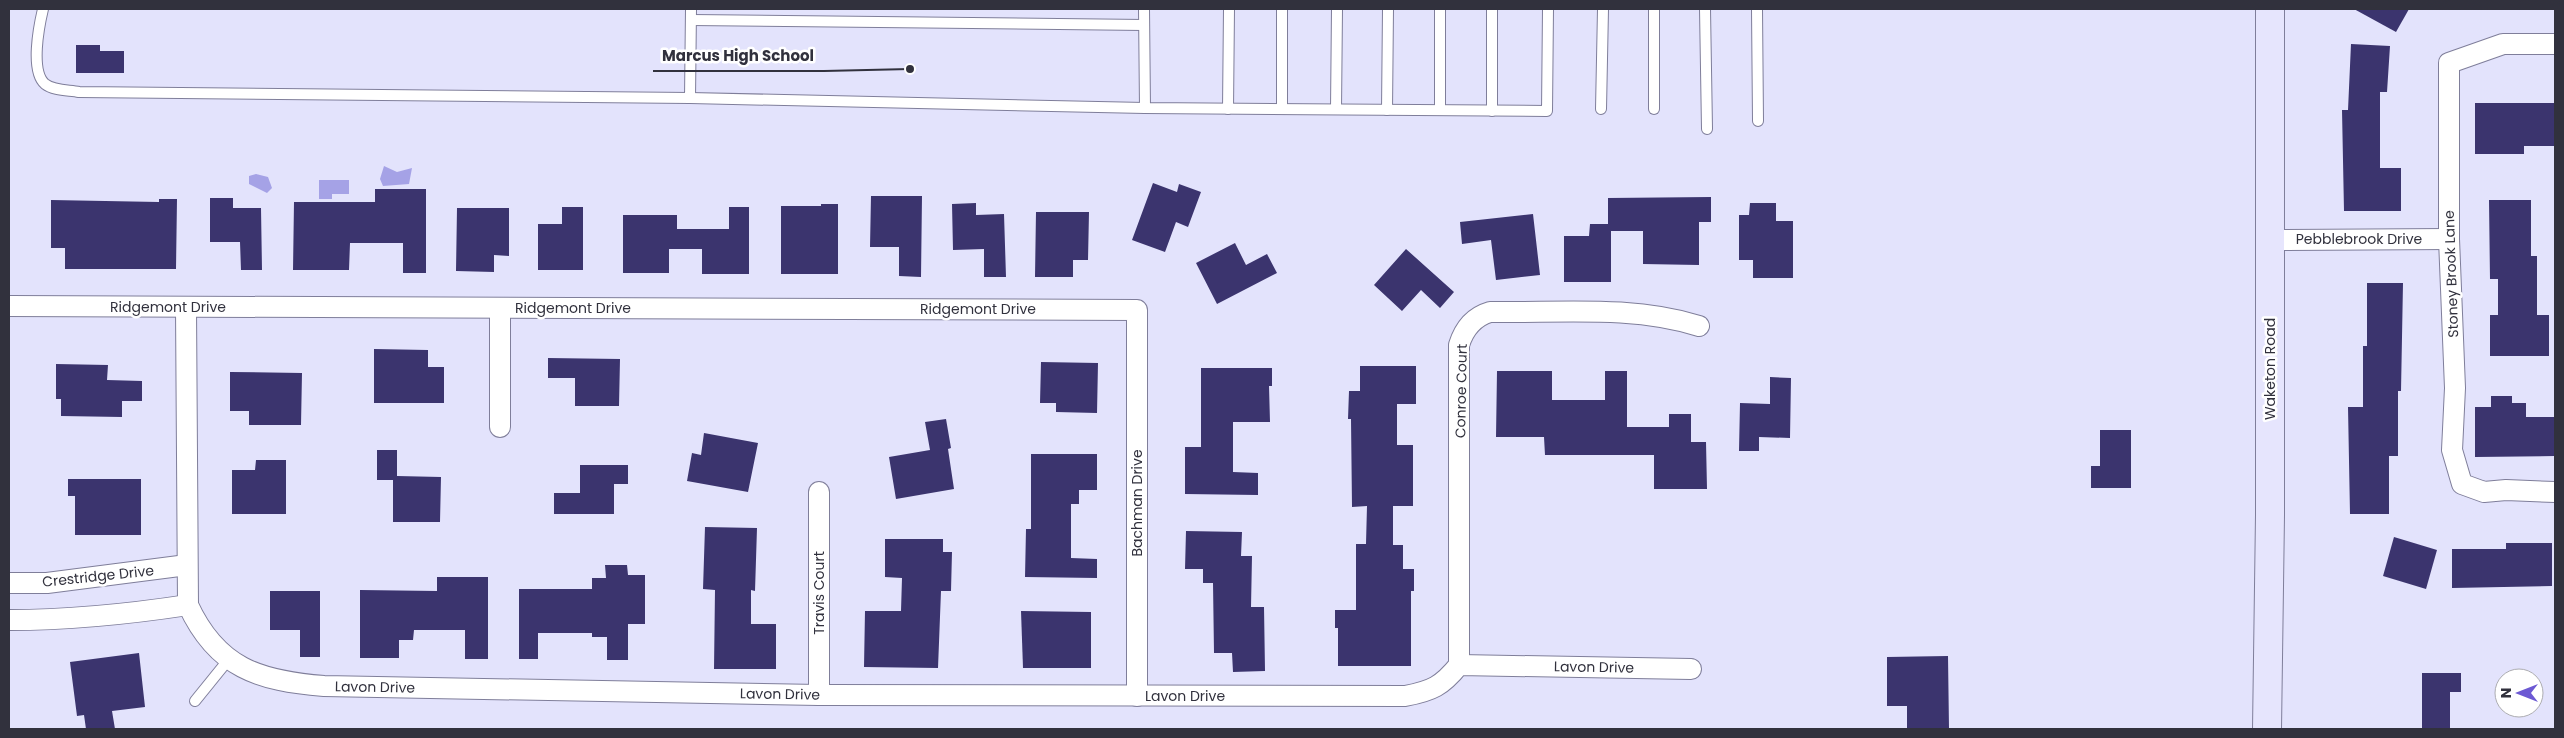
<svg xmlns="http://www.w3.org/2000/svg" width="2564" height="738" font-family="Poppins,sans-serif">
<rect width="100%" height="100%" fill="#e3e3fc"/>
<g fill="#a5a2e6">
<polygon points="384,166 397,172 412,168 409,184 383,186 380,179"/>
<polygon points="256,174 268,177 272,188 267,193 249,184 249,176"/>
<polygon points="319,180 349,180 349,194 332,194 332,199 319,199"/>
</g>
<g fill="#3b346e">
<polygon points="2354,9 2409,9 2396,32"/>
<polygon points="2351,44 2390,46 2387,92 2380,92 2380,168 2401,168 2401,211 2344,211 2342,110 2348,110"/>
<polygon points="76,45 100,45 100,51 124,51 124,73 76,73"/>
<polygon points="2475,103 2555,103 2555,146 2524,146 2524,154 2475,154"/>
<polygon points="1153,183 1177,192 1179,184 1201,192 1188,227 1176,222 1165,252 1132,240"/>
<polygon points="375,189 426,189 426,273 403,273 403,243 350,243 349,270 293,270 294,202 375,202"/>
<polygon points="871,196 922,196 921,277 899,276 899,247 870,247"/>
<polygon points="1711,197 1711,222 1699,222 1699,265 1643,264 1643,231 1611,231 1611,282 1564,282 1564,236 1589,236 1590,224 1608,224 1608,198"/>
<polygon points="210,198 233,198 233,208 261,208 262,270 241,270 240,242 210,242"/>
<polygon points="159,199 177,199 176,269 65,269 65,248 51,248 51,200 159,202"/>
<polygon points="2489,200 2531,200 2531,256 2537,256 2537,315 2549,315 2549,356 2490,356 2490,315 2498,315 2498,279 2490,279"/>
<polygon points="976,203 976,215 1004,214 1006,277 984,277 984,249 953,250 952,204"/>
<polygon points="1750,203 1776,203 1776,221 1793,221 1793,278 1753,278 1753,260 1739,260 1739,215 1749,215"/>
<polygon points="821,204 838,204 838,274 781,274 781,206 821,206"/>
<polygon points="562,207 583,207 583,270 538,270 538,224 562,224"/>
<polygon points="729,207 749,207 749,274 702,274 702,249 669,249 669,273 623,273 623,215 677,215 677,229 729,229"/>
<polygon points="457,208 509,208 509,256 494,255 494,272 456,271"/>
<polygon points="1036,212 1089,212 1088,260 1073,260 1073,277 1035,277"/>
<polygon points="1533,214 1540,275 1496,280 1491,240 1462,244 1460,222"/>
<polygon points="1235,243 1246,265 1267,254 1277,273 1217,304 1196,263"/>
<polygon points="1406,249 1454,292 1440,308 1421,290 1402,311 1374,285"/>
<polygon points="2367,283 2403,283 2401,391 2398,391 2398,456 2389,456 2389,514 2350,514 2348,407 2363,407 2363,346 2367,346"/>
<polygon points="374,349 428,350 428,367 444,367 444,403 374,403"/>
<polygon points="548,358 620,359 619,406 575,406 575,378 548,378"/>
<polygon points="1041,362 1098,363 1097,413 1056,412 1056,403 1040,403"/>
<polygon points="56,364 108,365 107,380 142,381 142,401 122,401 122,417 61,416 61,399 56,399"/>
<polygon points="1360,366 1416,366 1416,404 1397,404 1397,445 1413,445 1413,506 1393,506 1393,545 1403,545 1403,569 1414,569 1414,591 1411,591 1411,666 1338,666 1338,628 1335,628 1335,610 1356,610 1356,544 1366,544 1367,506 1352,507 1351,419 1348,419 1349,391 1360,391"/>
<polygon points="1201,368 1272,368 1272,386 1269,386 1270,422 1233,422 1233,472 1258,473 1258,495 1185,494 1185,447 1201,447"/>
<polygon points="1497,371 1552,371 1552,400 1605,400 1605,371 1627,371 1627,427 1669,427 1669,414 1691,414 1691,442 1706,442 1707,489 1654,489 1654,455 1545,455 1544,437 1496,437"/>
<polygon points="230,372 302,373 301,425 249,425 249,411 230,411"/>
<polygon points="1770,377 1791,378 1790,438 1759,437 1759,451 1739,451 1740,403 1770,404"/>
<polygon points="2491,396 2512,396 2512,403 2526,403 2526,417 2555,417 2555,456 2475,457 2475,407 2491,407"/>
<polygon points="946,419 951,448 948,449 954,489 896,499 889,457 930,450 925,422"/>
<polygon points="2100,430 2131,430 2131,488 2091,488 2091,466 2100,466"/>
<polygon points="704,433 758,443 748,492 687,481 692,453 701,455"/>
<polygon points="377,450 397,450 397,476 441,477 440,522 393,522 393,480 377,480"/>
<polygon points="1031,454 1097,454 1097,490 1079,490 1079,504 1071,504 1071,558 1097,559 1097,578 1025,577 1026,529 1031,529"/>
<polygon points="256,460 286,460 286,514 232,514 232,470 255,470"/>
<polygon points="580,465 628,465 628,484 614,484 614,514 554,514 554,493 580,493"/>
<polygon points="68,479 141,479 141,535 75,535 75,496 68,496"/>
<polygon points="705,527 757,528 755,591 751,590 751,624 776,624 776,669 714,669 715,590 703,589"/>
<polygon points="1186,531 1242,532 1241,556 1252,556 1251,607 1264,607 1265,671 1233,672 1232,653 1214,653 1213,583 1203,583 1203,569 1185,569"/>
<polygon points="2394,537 2437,550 2426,589 2383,576"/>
<polygon points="885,539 943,539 943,552 952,552 951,591 941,591 938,668 864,667 865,611 901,611 902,578 885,577"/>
<polygon points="2506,543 2552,543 2552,586 2452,588 2452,549 2506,549"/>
<polygon points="605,565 627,565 628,575 645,575 645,624 628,624 628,660 607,660 607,637 592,637 592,633 538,633 538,659 519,659 519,589 592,589 592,578 606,578"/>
<polygon points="437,577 488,577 488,659 465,659 465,630 414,630 413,640 399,640 399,658 360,658 360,590 437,591"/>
<polygon points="270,591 320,591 320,657 300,657 300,630 270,630"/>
<polygon points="1021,611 1091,612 1091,668 1023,668"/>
<polygon points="139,653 145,707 112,711 115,729 86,729 84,715 77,716 70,662"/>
<polygon points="1948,656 1949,729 1907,729 1907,706 1887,706 1887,657"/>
<polygon points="2422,673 2461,673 2461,692 2450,692 2450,729 2422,729"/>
</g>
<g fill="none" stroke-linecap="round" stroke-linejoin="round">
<defs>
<g id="lane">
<path d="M 43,9 C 39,26 30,71 45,84 C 54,91 69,90 79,92 L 690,98 L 691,9"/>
<polyline points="1144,9 1145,108 1547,111 1548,9"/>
<polyline points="1440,9 1440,110"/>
<polyline points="1705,9 1707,129"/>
<polyline points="1757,9 1758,121"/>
<polyline points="691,20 1144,25"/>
<polyline points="690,98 1145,108"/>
<polyline points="1228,109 1229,9"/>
<polyline points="1282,109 1282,9"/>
<polyline points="1336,109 1337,9"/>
<polyline points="1601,109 1603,9"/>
<polyline points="1654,109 1654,9"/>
<polyline points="1387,110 1388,9"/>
<polyline points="1492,111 1492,9"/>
<polyline points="195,701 229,659"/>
</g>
<g id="street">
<polyline points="2555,44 2503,44 2449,63 2449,239 2455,388 2452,450 2462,484 2484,492 2506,490 2555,492"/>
<polyline points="2269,240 2449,239"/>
<polyline points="9,306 1137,310 1137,696"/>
<path d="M 186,308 L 188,605 C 217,668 259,681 324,686 L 819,695 L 1405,696 C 1432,691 1442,686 1459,665 L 1691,669"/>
<polyline points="500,308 500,427"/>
<polyline points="819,492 819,695"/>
<polyline points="9,583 47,583 187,565"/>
<path d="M 9,620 C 69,620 129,614 188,605"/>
<path d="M 1459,665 L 1459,345 C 1464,329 1473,317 1490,312 C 1559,313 1633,305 1699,326"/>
</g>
<polyline id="secondary" points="2267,729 2270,515 2270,9"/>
</defs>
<use href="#lane" stroke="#7f7e9a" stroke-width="12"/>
<use href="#street" stroke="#7f7e9a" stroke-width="22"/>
<use href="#secondary" stroke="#7f7e9a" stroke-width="30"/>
<use href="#lane" stroke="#fff" stroke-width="10"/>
<use href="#street" stroke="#fff" stroke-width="20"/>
<use href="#secondary" stroke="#e6e5fd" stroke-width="28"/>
</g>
<g text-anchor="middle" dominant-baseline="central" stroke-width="5" stroke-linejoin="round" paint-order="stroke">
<g font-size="14" fill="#31313d" stroke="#fff">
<text x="2359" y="239">Pebblebrook Drive</text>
<text transform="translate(2451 274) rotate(-92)">Stoney Brook Lane</text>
<text x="168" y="307">Ridgemont Drive</text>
<text x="573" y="308">Ridgemont Drive</text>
<text x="978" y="309">Ridgemont Drive</text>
<text transform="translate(2270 369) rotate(-90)">Waketon Road</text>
<text transform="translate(1461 391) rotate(-89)">Conroe Court</text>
<text transform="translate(1137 503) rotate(-90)">Bachman Drive</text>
<text transform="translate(98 576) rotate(-6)">Crestridge Drive</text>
<text transform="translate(819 593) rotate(-90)">Travis Court</text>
<text transform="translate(1594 667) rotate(1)">Lavon Drive</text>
<text transform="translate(375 687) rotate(1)">Lavon Drive</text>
<text transform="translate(780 694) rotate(1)">Lavon Drive</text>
<text x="1185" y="696">Lavon Drive</text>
</g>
</g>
<path fill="none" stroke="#31313d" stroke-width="2" d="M910 69L824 71H653"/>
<circle fill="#31313d" stroke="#fff" stroke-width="2" cx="910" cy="69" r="5"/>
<g font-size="15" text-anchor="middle" font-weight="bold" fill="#31313d" stroke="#fff" stroke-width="5" stroke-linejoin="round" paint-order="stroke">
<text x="738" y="61">Marcus High School</text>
</g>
<rect width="2564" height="738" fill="none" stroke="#31313d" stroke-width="20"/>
<g transform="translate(2519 693) rotate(270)"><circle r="24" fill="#ffffff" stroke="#adadb1"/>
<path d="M0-4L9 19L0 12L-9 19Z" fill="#6c59d3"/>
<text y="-8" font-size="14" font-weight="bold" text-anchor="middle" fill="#31313d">N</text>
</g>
</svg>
